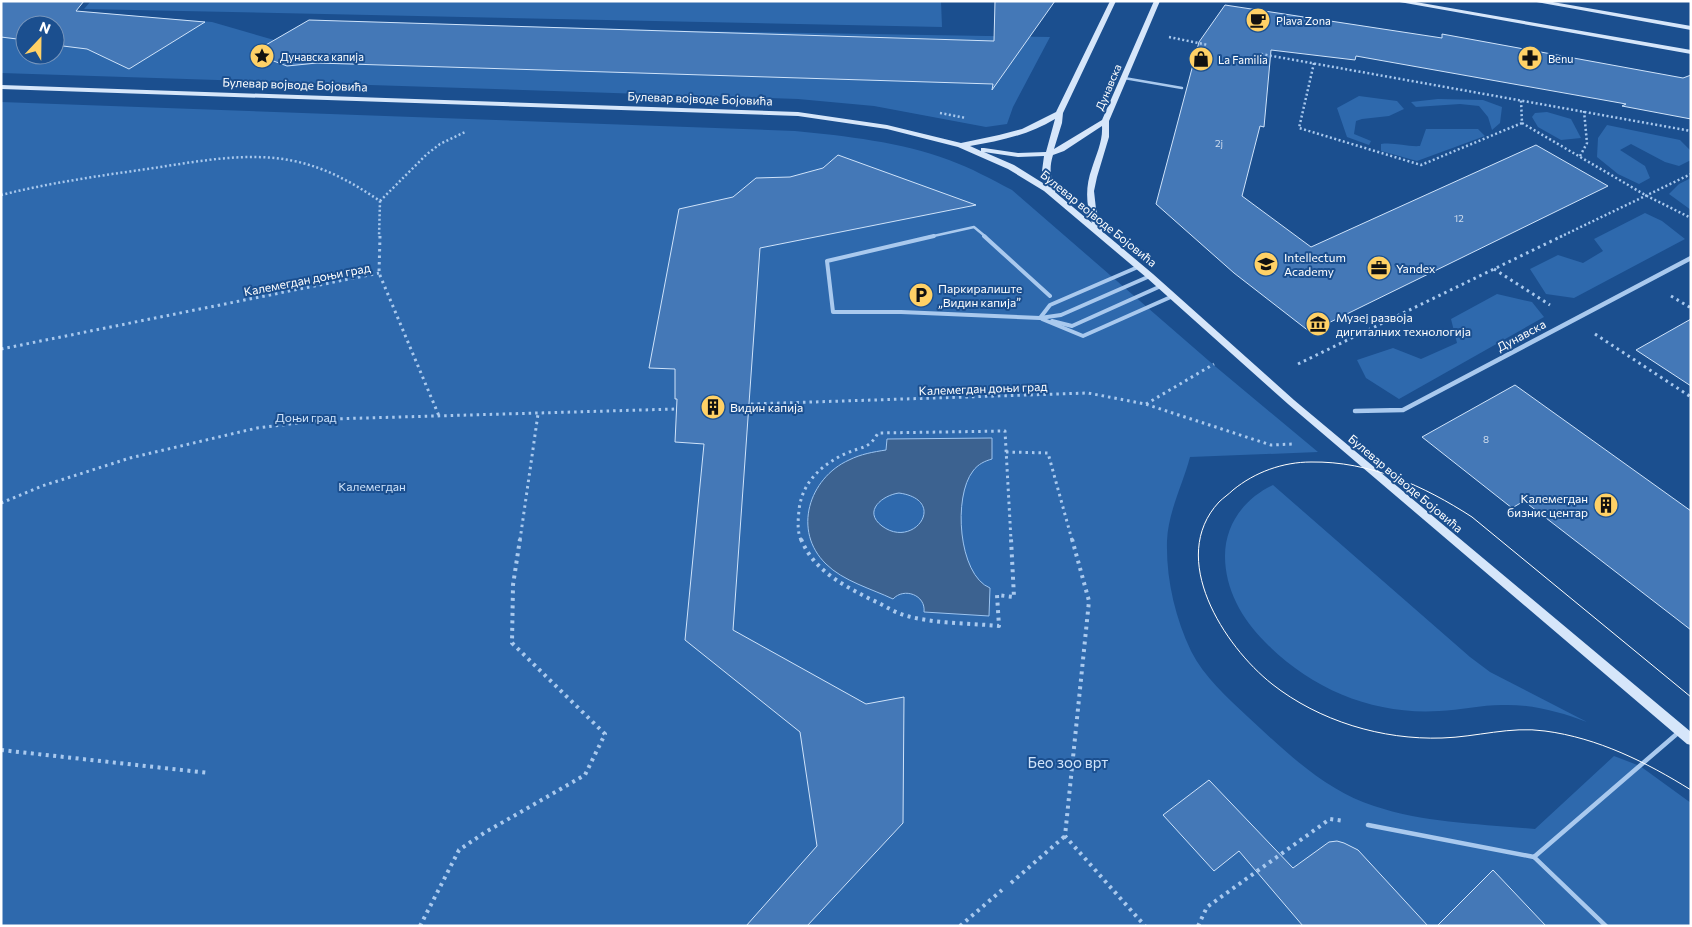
<svg xmlns="http://www.w3.org/2000/svg" width="1692" height="927" font-family="Commissioner,sans-serif">
<rect width="100%" height="100%" fill="#1b4f8f"/>
<g fill="#2e69ad" fill-rule="evenodd">
<path d="M 1,1 L 84,1 L 76,11 L 212,22 L 274,40 L 309,20 L 693,31 L 1050,37 L 1013,107 L 1007,124 L 986,127 L 874,106 L 798,99 L 1,73 ZM 25,25 L 55,25 L 55,55 L 25,55 Z"/>
<polygon points="91,1 941,1 942,27 84,9"/>
<polygon points="1359,96 1397,101 1404,109 1389,116 1362,119 1356,121 1354,134 1371,141 1369,145 1347,137 1337,108"/>
<polygon points="1438,99 1483,100 1502,107 1500,123 1492,130 1488,117 1479,106 1460,104 1416,107 1411,102"/>
<path d="M 1,102 L 795,131 C 846,136 901,142 949,160 C 971,168 991,179 1012,190 L 1216,367 L 1318,452 L 1190,457 C 1183,484 1168,512 1167,541 C 1166,579 1175,617 1191,651 C 1204,677 1227,697 1248,717 C 1285,751 1324,790 1374,806 C 1425,823 1481,824 1535,829 L 1614,756 L 1640,766 L 1691,803 L 1691,926 L 1,926 Z"/>
<polygon points="1547,112 1571,119 1581,138 1561,140 1538,127 1532,117 1535,113"/>
<polygon points="1607,125 1680,140 1691,151 1691,160 1679,166 1665,162 1631,144 1620,150 1645,166 1650,178 1639,184 1618,174 1597,157 1598,138"/>
<path d="M 1426,129 L 1478,129 L 1485,136 L 1417,161 L 1381,151 L 1381,144 C 1394,142 1407,147 1420,146 Z"/>
<polygon points="1691,178 1691,210 1669,194 1679,184"/>
<polygon points="1645,213 1662,221 1685,239 1574,298 1546,294 1530,269 1558,255 1583,263 1603,251 1594,239"/>
<polygon points="1497,294 1532,302 1544,317 1399,399 1366,378 1357,360 1393,348 1421,359 1457,343 1451,319"/>
<path d="M 1273,485 L 1470,657 L 1490,672 L 1587,722 C 1560,712 1532,704 1502,705 C 1481,705 1460,710 1439,711 C 1373,715 1311,689 1265,642 C 1242,619 1225,589 1225,556 C 1225,524 1245,498 1273,485 Z"/>
</g>
<path fill="#3c6290" stroke="#9cc4f0" fill-rule="evenodd" d="M 992,438 L 992,459 C 985,461 978,464 973,471 C 953,496 958,575 990,588 L 989,616 L 924,612 C 926,595 904,587 893,599 C 872,589 843,581 826,564 C 792,531 809,478 849,460 C 861,454 873,452 886,450 L 887,439 ZM 899,493 C 949,500 914,550 882,526 C 862,511 883,495 899,493 Z"/>
<g fill="#4478b7" stroke="#cfe3fa">
<polygon points="1,1 84,1 76,11 205,22 129,69 87,49 55,45 55,25 25,25 25,40 1,37"/>
<polygon points="995,1 1055,1 992,90 993,84 317,63 287,66 252,53 309,20 994,41"/>
<polygon points="1225,5 1442,38 1442,34 1683,78 1691,75 1691,119 1622,106 1626,104 1598,99 1356,56 1355,60 1271,50 1264,127 1260,126 1242,196 1311,247 1536,145 1608,186 1310,332 1234,273 1156,204 1199,42"/>
<polygon points="838,155 976,205 760,248 733,630 866,704 904,697 903,823 807,926 746,926 817,846 800,732 685,640 704,444 675,442 677,399 675,399 675,369 649,368 679,209 733,197 756,178 790,177 823,168"/>
<polygon points="1691,319 1691,386 1636,350"/>
<polygon points="1515,385 1691,511 1691,630 1524,501 1512,508 1422,437"/>
<polygon points="1209,780 1293,868 1329,842 1337,841 1344,843 1358,850 1428,926 1303,926 1239,851 1214,871 1163,815"/>
<polygon points="1493,870 1546,926 1437,926"/>
</g>
<g fill="none" stroke-linecap="round" stroke-linejoin="round">
<g stroke="#a9c9ee" stroke-width="2.5" stroke-dasharray="2 2.5" stroke-linecap="butt">
<polyline points="1169,37 1208,45"/>
<polyline points="1261,54 1691,131"/>
<polyline points="1314,63 1299,128 1421,165 1522,123 1521,100"/>
<polyline points="940,113 966,118"/>
<polyline points="1522,123 1647,196 1691,218"/>
<polyline points="1580,156 1587,143 1584,111"/>
<path d="M 1,195 C 49,183 98,176 147,169 C 195,162 247,151 294,161 C 327,168 353,183 380,201 L 379,237"/>
<polyline points="380,201 427,154 440,144 465,132"/>
<polyline points="1560,237 1691,174"/>
</g>
<g stroke="#a9c9ee" stroke-width="3" stroke-dasharray="2.5 4" stroke-linecap="butt">
<polyline points="380,236 379,273 439,416"/>
<polyline points="1494,269 1550,305"/>
<polyline points="1671,296 1691,308"/>
<polyline points="1595,334 1691,397"/>
<polyline points="1,349 379,273"/>
<polyline points="1298,364 1562,236"/>
<polyline points="751,404 1088,393 1145,404 1271,445 1293,444"/>
<polyline points="1146,404 1214,364"/>
<polyline points="1006,452 1048,453 1072,540"/>
<polyline points="1,503 42,486 130,458 257,428 331,419 676,409"/>
<polyline points="520,540 538,414"/>
<path d="M 801,540 C 797,531 798,520 799,510 C 802,482 822,464 847,453 C 863,446 869,449 878,433 L 1005,431 L 1011,540"/>
</g>
<g stroke="#a9c9ee" stroke-width="4" stroke-dasharray="3 4.5" stroke-linecap="butt">
<path d="M 801,539 C 814,571 843,585 872,600 C 884,605 895,613 907,616 C 937,624 969,623 999,626 L 997,595 L 1014,597 L 1011,539"/>
<polyline points="1072,539 1089,601 1065,836 1145,926"/>
<polyline points="1,750 209,773"/>
<polyline points="1011,883 1065,836"/>
<polyline points="420,926 459,850 484,833 585,775 605,734 512,643 513,585 520,539"/>
<polyline points="960,926 1002,890"/>
<polyline points="1198,926 1207,907 1330,819 1345,821"/>
</g>
<g stroke="#a9c9ee" stroke-width="2.5">
<polyline points="1124,78 1182,88"/>
<polyline points="929,237 974,227 986,237"/>
</g>
<g stroke="#a9c9ee" stroke-width="4">
<polyline points="934,236 827,261 833,312 901,312 1040,318 1061,315 1150,276"/>
<polyline points="984,236 1050,296"/>
<polyline points="1040,318 1050,305 1138,267"/>
<polyline points="1042,319 1083,336 1173,296"/>
<polyline points="1052,321 1072,326 1161,286"/>
</g>
<g stroke="#a9c9ee" stroke-width="4.5">
<polyline points="1368,825 1534,857 1679,732"/>
<polyline points="1534,857 1606,926"/>
</g>
<polyline stroke="#a9c9ee" stroke-width="4.5" points="1355,411 1403,410 1691,258"/>
<g fill="#d6e6fa" fill-rule="evenodd">
<path d="M 1110,1 L 1116,1 L 1063,113 L 1062,123 L 1054,149 L 1102,120 L 1154,1 L 1160,1 L 1109,121 L 1109,137 L 1097,177 L 1094,191 L 1096,209 L 1103,232 L 1153,274 L 1294,400 L 1691,732 L 1691,745 L 1687,744 L 1288,404 L 1147,278 L 1044,191 L 1008,169 L 958,147 L 887,129 L 798,116 L 1,89 L 1,85 L 798,112 L 887,125 L 961,143 L 999,135 L 1022,129 L 1056,112 ZM 1055,119 L 1046,152 L 1018,153 L 984,148 L 981,148 L 981,151 L 970,146 C 999,141 1029,135 1055,119 ZM 1102,126 C 1103,141 1096,155 1092,168 C 1085,187 1086,204 1092,223 L 1055,192 L 1056,190 C 1050,178 1049,168 1053,155 L 1064,151 ZM 984,152 L 1018,157 L 1044,156 L 1042,171 L 1046,185 L 1014,165 Z"/>
<polygon points="1394,1 1410,1 1691,50 1691,54"/>
<polygon points="1531,1 1547,1 1691,26 1691,30"/>
</g>
<path stroke="#fff" stroke-width="1" d="M 1691,697 L 1472,517 C 1424,486 1370,461 1311,462 C 1283,462 1255,472 1233,490 C 1229,494 1223,498 1219,502 C 1167,558 1224,646 1272,684 C 1319,721 1382,740 1442,738 C 1477,737 1510,726 1545,731 C 1598,738 1646,762 1691,790"/>
</g>
<defs>
<symbol id="cafe-disc" viewBox="-11 -11 22 22"><circle r="9.5" fill="#ffd166" stroke="#1b4f8f"/><path d="M-5.5-4.5H6V0H3Q3 3.5 0 3.5H-2.5Q-5.5 3.5-5.5 0ZM3-3.2v2h1.7v-2ZM-6 4.5H4V6H-6Z" fill="#111"/></symbol>
<symbol id="sight-disc" viewBox="-11 -11 22 22"><circle r="9.5" fill="#ffd166" stroke="#1b4f8f"/><path d="M0-6L1.8-2.2L6-1.7L2.9 1.2L3.7 5.4L0 3.3L-3.7 5.4L-2.9 1.2L-6-1.7L-1.8-2.2Z" fill="#111"/></symbol>
<symbol id="pharmacy-disc" viewBox="-11 -11 22 22"><circle r="9.5" fill="#ffd166" stroke="#1b4f8f"/><path d="M-2-6h4v4h4v4h-4v4h-4v-4h-4v-4h4Z" fill="#111"/></symbol>
<symbol id="shop-disc" viewBox="-11 -11 22 22"><circle r="9.5" fill="#ffd166" stroke="#1b4f8f"/><path d="M-5-2.5h2.3a2.7 3.5 0 0 1 5.4 0H5L5.5 6h-11ZM-1.5-2.5h3a1.5 2.3 0 0 0-3 0Z" fill="#111"/></symbol>
<symbol id="school-disc" viewBox="-11 -11 22 22"><circle r="9.5" fill="#ffd166" stroke="#1b4f8f"/><path d="M0-5L7-2L0 1L-7-2ZM-4 1L0 2.5L4 1V4Q0 6-4 4Z" fill="#111"/></symbol>
<symbol id="office-disc" viewBox="-11 -11 22 22"><circle r="9.5" fill="#ffd166" stroke="#1b4f8f"/><path d="M-6-3h4V-5.5h4V-3h4V5H-6ZM-1-4.5V-3h2v-1.5ZM-6 0V1H6V0Z" fill="#111"/></symbol>
<symbol id="parking-disc" viewBox="-11 -11 22 22"><circle r="9.5" fill="#ffd166" stroke="#1b4f8f"/><path d="M-3.5-5.5H1a3.5 3.5 0 0 1 0 7H-1V5.5H-3.5ZM-1-3.4V-.6H.8a1.4 1.4 0 0 0 0-2.8Z" fill="#111"/></symbol>
<symbol id="museum-disc" viewBox="-11 -11 22 22"><circle r="9.5" fill="#ffd166" stroke="#1b4f8f"/><path d="M0-6L6-3V-2H-6V-3ZM-5-1h2V3h-2ZM-1-1h2V3h-2ZM3-1h2V3H3ZM-6 4H6V6H-6Z" fill="#111"/></symbol>
<symbol id="building-disc" viewBox="-11 -11 22 22"><circle r="9.5" fill="#ffd166" stroke="#1b4f8f"/><path d="M-4-6H4V6H1V3H-1V6H-4ZM-2.5-4.3h1.7v1.8h-1.7ZM.8-4.3h1.7v1.8H.8ZM-2.5-1h1.7V.8h-1.7ZM.8-1h1.7V.8H.8Z" fill="#111"/></symbol>
</defs>
<g fill-rule="evenodd">
<use href="#cafe-disc" x="1244" y="6" width="28" height="28"/>
<use href="#sight-disc" x="248" y="42" width="28" height="28"/>
<use href="#pharmacy-disc" x="1516" y="44" width="28" height="28"/>
<use href="#shop-disc" x="1187" y="45" width="28" height="28"/>
<use href="#school-disc" x="1252" y="250" width="28" height="28"/>
<use href="#office-disc" x="1365" y="254" width="28" height="28"/>
<use href="#parking-disc" x="907" y="281" width="28" height="28"/>
<use href="#museum-disc" x="1304" y="310" width="28" height="28"/>
<use href="#building-disc" x="699" y="393" width="28" height="28"/>
<use href="#building-disc" x="1592" y="491" width="28" height="28"/>
</g>
<g text-anchor="middle" dominant-baseline="central" stroke-width="4" stroke-linejoin="round" paint-order="stroke">
<g font-size="10" fill="#d0dded">
<text x="1219" y="143">2j</text>
<text x="1459" y="218">12</text>
<text x="1486" y="439">8</text>
</g>
<g font-size="11" fill="#fff" stroke="#1b4f8f" text-anchor="start">
<text x="1276" y="20">Plava Zona</text>
<text x="280" y="56">Дунавска капија</text>
<text x="1548" y="58">Benu</text>
<text x="1218" y="59">La Familia</text>
</g>
<g font-size="11" fill="#fff" stroke="#1b4f8f">
<text transform="translate(1108 87) rotate(-67)">Дунавска</text>
</g>
<g font-size="12" fill="#fff" stroke="#1b4f8f">
<text transform="translate(295 84) rotate(2)">Булевар војводе Бојовића</text>
<text transform="translate(700 98) rotate(2)">Булевар војводе Бојовића</text>
<text transform="translate(1099 218) rotate(39)">Булевар војводе Бојовића</text>
<text transform="translate(307 279) rotate(-11)">Калемегдан доњи град</text>
<text transform="translate(1521 335) rotate(-28)">Дунавска</text>
<text transform="translate(983 388) rotate(-2)">Калемегдан доњи град</text>
<text transform="translate(1406 483) rotate(40)">Булевар војводе Бојовића</text>
</g>
<g font-size="12" fill="#fff" stroke="#1b4f8f" text-anchor="start">
<text x="1284" y="257">Intellectum<tspan x="1284" dy="14">Academy</tspan></text>
<text x="1396" y="268">Yandex</text>
<text x="938" y="288">Паркиралиште<tspan x="938" dy="14">„Видин капија”</tspan></text>
<text x="1336" y="317">Музеј развоја<tspan x="1336" dy="14">дигиталних технологија</tspan></text>
<text x="730" y="407">Видин капија</text>
<text x="1588" y="498" text-anchor="end">Калемегдан<tspan x="1588" dy="14">бизнис центар</tspan></text>
</g>
<g font-size="12" fill="#cfe3fa" stroke="#1b4f8f">
<text x="306" y="417">Доњи град</text>
<text x="372" y="486">Калемегдан</text>
</g>
<g font-size="15" fill="#cfe3fa" stroke="#1b4f8f">
<text x="1068" y="762">Бео зоо врт</text>
</g>
</g>
<rect width="1692" height="927" fill="none" stroke="#ffffff" stroke-width="5"/>
<g transform="translate(40 40) rotate(22)"><circle r="24" fill="#1b4f8f" stroke="#7695bc"/>
<path d="M0-4L9 19L0 12L-9 19Z" fill="#ffd166"/>
<text y="-8" font-size="14" font-weight="bold" text-anchor="middle" fill="#ffffff">N</text>
</g>
</svg>
